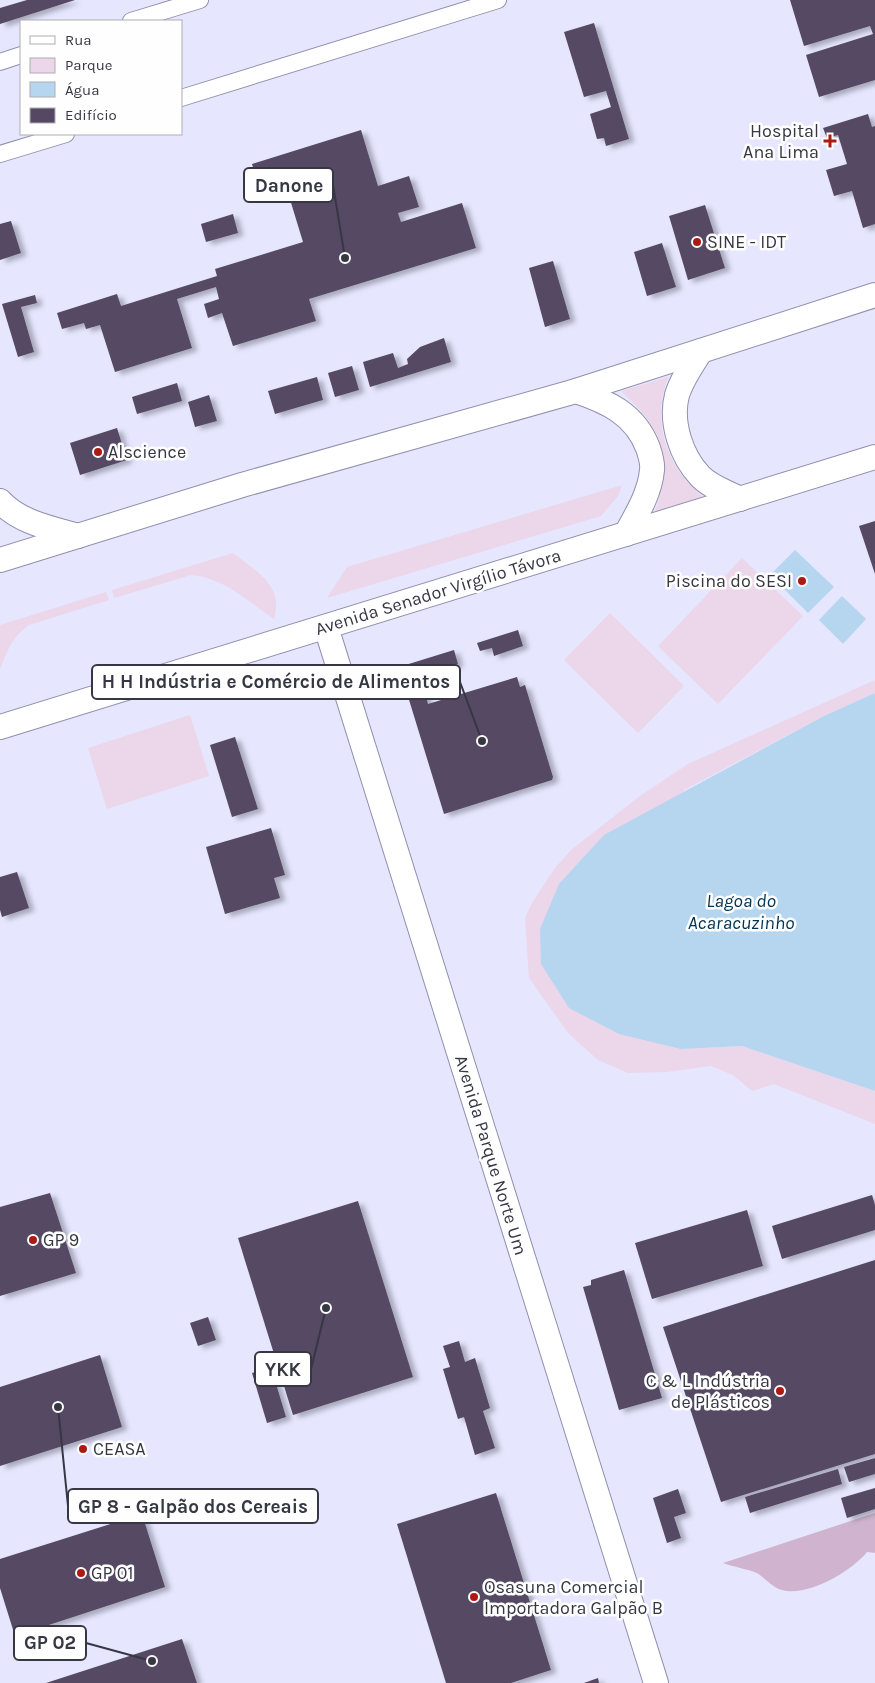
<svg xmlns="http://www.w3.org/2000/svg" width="875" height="1683" font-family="Karla,sans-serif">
<defs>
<filter id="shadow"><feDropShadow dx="5.5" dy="3" stdDeviation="2.5" flood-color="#0004"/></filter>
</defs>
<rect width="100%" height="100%" fill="#efeffd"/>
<path fill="#e6e6ff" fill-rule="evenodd" d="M 0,0 L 875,0 L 875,1683 L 0,1683 ZM 21,21 L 181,21 L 181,134 L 21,134 Z"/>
<g fill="#ebd6ea">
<path d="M 668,377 C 651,422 666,467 703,497 L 655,511 C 675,459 662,427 621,391 Z"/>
<polygon points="622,485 618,496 601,516 327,598 347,567"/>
<path d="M 233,553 C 257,572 284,585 274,619 C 249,602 223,577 191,575 L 114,598 L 112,590 Z"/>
<polygon points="742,558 803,616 718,704 658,646"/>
<path d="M 106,592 L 109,600 L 29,625 C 13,636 7,650 0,669 L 0,625 Z"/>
<polygon points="610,613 684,686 638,733 564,660"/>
<polygon points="875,680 875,693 824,716 684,790 681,1049 742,1046 875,1091 875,1124 774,1084 752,1091 733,1075 711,1066 667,1072 628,1073 598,1060 568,1033 529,978 525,918 532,903 555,868 571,850 640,796 688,764"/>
<polygon points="190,715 209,776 107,809 88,748"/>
</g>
<path fill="#d0b4cf" d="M 875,1513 L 875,1553 L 867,1552 C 852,1571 808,1597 782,1590 C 773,1588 765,1578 757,1573 C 747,1569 734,1567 723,1563 Z"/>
<g fill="#b6d5ef">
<polygon points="795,550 834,587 808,613 770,575"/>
<polygon points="842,596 866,619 843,644 819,620"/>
<polygon points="875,693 875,1091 742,1046 681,1049 619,1034 569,1008 541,964 540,929 559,884 604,835 824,716"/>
</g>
<g fill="#554863" filter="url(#shadow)">
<polygon points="27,0 75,0 0,24 0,8"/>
<polygon points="790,0 875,0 875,80 819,97 806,55 873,34 870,26 804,46"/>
<polygon points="594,23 629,139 606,146 604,138 597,139 590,114 611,107 606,91 584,97 564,32"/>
<polygon points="868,114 872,127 875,126 875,224 863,228 852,191 834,196 826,170 847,164 838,135 827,138 823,128"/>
<polygon points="361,130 378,186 409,176 419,207 398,213 401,222 462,203 476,248 309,299 316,321 233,346 222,313 208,318 204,304 219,299 216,287 177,299 192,348 115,372 100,325 86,329 84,323 62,329 57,313 117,294 121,306 217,276 215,269 303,242 285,183 260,191 252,164"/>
<polygon points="705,205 725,268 688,280 669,216"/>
<polygon points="233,214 238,233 206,242 201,224"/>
<polygon points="11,221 21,253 0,260 0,224"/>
<polygon points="662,243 676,287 647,296 634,252"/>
<polygon points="553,261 570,319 545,327 529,268"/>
<polygon points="35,295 37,303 21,307 34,352 18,357 2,304"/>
<polygon points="444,338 451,362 370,387 363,362 393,353 398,368 408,364 407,359 420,347"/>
<polygon points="352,366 359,390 335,397 328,373"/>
<polygon points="317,377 323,400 275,414 268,391"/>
<polygon points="177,383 182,401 137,414 132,397"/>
<polygon points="209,395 217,421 195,427 188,402"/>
<polygon points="117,428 127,460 80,475 70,443"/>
<polygon points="875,521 875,574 859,526"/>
<polygon points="518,630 523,646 494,656 492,648 480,651 477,643"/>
<polygon points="454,650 458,664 420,675 428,704 517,677 520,687 525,685 553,777 552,780 444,814 399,667"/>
<polygon points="235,737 258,809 232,817 210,745"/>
<polygon points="271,828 285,875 274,878 280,898 225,914 206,847"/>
<polygon points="17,872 29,908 2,917 0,910 0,877"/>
<polygon points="50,1193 76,1273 0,1296 0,1207"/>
<polygon points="872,1195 875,1205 875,1230 782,1259 772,1226"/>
<polygon points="358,1201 413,1377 293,1415 238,1238"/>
<polygon points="747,1210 763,1266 652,1299 635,1243"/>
<polygon points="875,1260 875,1454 721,1502 663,1327"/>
<polygon points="624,1270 662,1398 619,1410 583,1287 591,1285 591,1280"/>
<polygon points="208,1317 216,1340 198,1346 190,1323"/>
<polygon points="459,1341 465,1362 475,1358 490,1408 483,1411 495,1448 475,1455 464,1417 458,1419 443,1369 450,1367 443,1346"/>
<polygon points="100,1355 122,1427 0,1466 0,1387"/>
<polygon points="271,1367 286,1417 267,1423 252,1373"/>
<polygon points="875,1458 875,1474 849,1482 844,1467"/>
<polygon points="838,1469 842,1484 750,1513 745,1497"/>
<polygon points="875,1488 875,1509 847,1518 841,1498"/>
<polygon points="678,1489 686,1513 674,1517 681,1538 667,1543 653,1498"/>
<polygon points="496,1493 551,1670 511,1683 446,1683 397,1524"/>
<polygon points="142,1514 165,1587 15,1636 0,1588 0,1559"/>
<polygon points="182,1639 197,1683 46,1683"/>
<polygon points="598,1678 599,1683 584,1683"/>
</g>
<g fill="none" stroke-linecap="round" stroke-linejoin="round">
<defs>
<g id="street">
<polyline points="131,21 200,0"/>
<polyline points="0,62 21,55"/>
<polyline points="181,98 498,0"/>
<polyline points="0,154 66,134"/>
</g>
<g id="secondary">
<path d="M 701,351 C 692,365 682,379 677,395 C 670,422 681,456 700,476 C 710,487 727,492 740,499"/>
<path d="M 576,391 C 608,402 635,414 648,448 C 650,454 653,463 652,470 C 650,493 637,514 626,534"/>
<path d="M 0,501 C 20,523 51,528 78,536"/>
<polyline points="0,560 242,485 576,391 875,295"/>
<polyline points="326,627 656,1683"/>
<polyline points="0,727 875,457"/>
</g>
</defs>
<use href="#street" stroke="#9090af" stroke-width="18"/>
<use href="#secondary" stroke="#9090af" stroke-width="26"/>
<use href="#street" stroke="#fff" stroke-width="16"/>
<use href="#secondary" stroke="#fff" stroke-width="24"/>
</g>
<g fill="#ac1a14" stroke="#fefefe" stroke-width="2">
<path d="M827.5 133.5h5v5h5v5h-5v5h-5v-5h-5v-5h5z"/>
<circle cx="697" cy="242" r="5"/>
<circle cx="98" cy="452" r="5"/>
<circle cx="802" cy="581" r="5"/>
<circle cx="33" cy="1240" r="5"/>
<circle cx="780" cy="1391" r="5"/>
<circle cx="83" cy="1449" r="5"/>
<circle cx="81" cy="1573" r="5"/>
<circle cx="474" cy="1597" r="5"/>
</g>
<g text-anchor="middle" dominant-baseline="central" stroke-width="5" stroke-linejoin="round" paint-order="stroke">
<g font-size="18" fill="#373744" stroke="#fefefe" text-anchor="start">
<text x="819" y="131" text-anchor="end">Hospital<tspan x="819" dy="21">Ana Lima</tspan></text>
<text x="707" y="242">SINE - IDT</text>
<text x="108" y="452">Alscience</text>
<text x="792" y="581" text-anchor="end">Piscina do SESI</text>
<text x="43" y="1240">GP 9</text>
<text x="770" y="1381" text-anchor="end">C &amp; L Indústria<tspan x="770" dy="21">de Plásticos</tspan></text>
<text x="93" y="1449">CEASA</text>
<text x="91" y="1573">GP 01</text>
<text x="484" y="1587">Osasuna Comercial<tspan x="484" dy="21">Importadora Galpão B</tspan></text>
</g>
<g font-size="18" fill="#373744" stroke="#fefefe">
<text transform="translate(438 592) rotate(-17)">Avenida Senador Virgílio Távora</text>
<text transform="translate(491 1155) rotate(73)">Avenida Parque Norte Um</text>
</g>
<g font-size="19" font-style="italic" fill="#003254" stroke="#fefefe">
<text x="741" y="901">Lagoa do<tspan x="741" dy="22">Acaracuzinho</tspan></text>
</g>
</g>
<path fill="none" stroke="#373744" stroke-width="2" d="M345 258L333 185M482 741L460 682M326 1308L311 1369M58 1407L68 1506M152 1661L86 1643"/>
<g fill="#373744" stroke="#fefefe" stroke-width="2">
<circle cx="345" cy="258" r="5"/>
<circle cx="482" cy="741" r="5"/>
<circle cx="326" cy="1308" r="5"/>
<circle cx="58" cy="1407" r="5"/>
<circle cx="152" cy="1661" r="5"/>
</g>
<g fill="#fefefe" stroke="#373744" stroke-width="2">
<rect x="244" y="168" width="89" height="34" rx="5"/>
<rect x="92" y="665" width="368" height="34" rx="5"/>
<rect x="255" y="1352" width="56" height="34" rx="5"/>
<rect x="68" y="1489" width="250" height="34" rx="5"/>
<rect x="14" y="1626" width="72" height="34" rx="5"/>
</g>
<g font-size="19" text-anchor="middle" font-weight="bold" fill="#373744">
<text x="289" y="192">Danone</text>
<text x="276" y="688">H H Indústria e Comércio de Alimentos</text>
<text x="283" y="1376">YKK</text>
<text x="193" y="1513">GP 8 - Galpão dos Cereais</text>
<text x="50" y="1649">GP 02</text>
</g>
<rect x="20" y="20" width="162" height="115" fill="#fefefe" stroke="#aeaeb4"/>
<rect x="30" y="36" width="25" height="8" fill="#ffffff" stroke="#aeaeb4"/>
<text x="65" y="45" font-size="15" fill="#373744">Rua</text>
<rect x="30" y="58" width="25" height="15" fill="#ebd6ea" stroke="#aeaeb4"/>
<text x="65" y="70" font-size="15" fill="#373744">Parque</text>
<rect x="30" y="82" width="25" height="15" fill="#b6d5ef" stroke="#aeaeb4"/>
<text x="65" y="95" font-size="15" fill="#373744">Água</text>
<rect x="30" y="108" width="25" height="15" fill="#554863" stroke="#aeaeb4"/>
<text x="65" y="120" font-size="15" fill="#373744">Edifício</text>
</svg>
